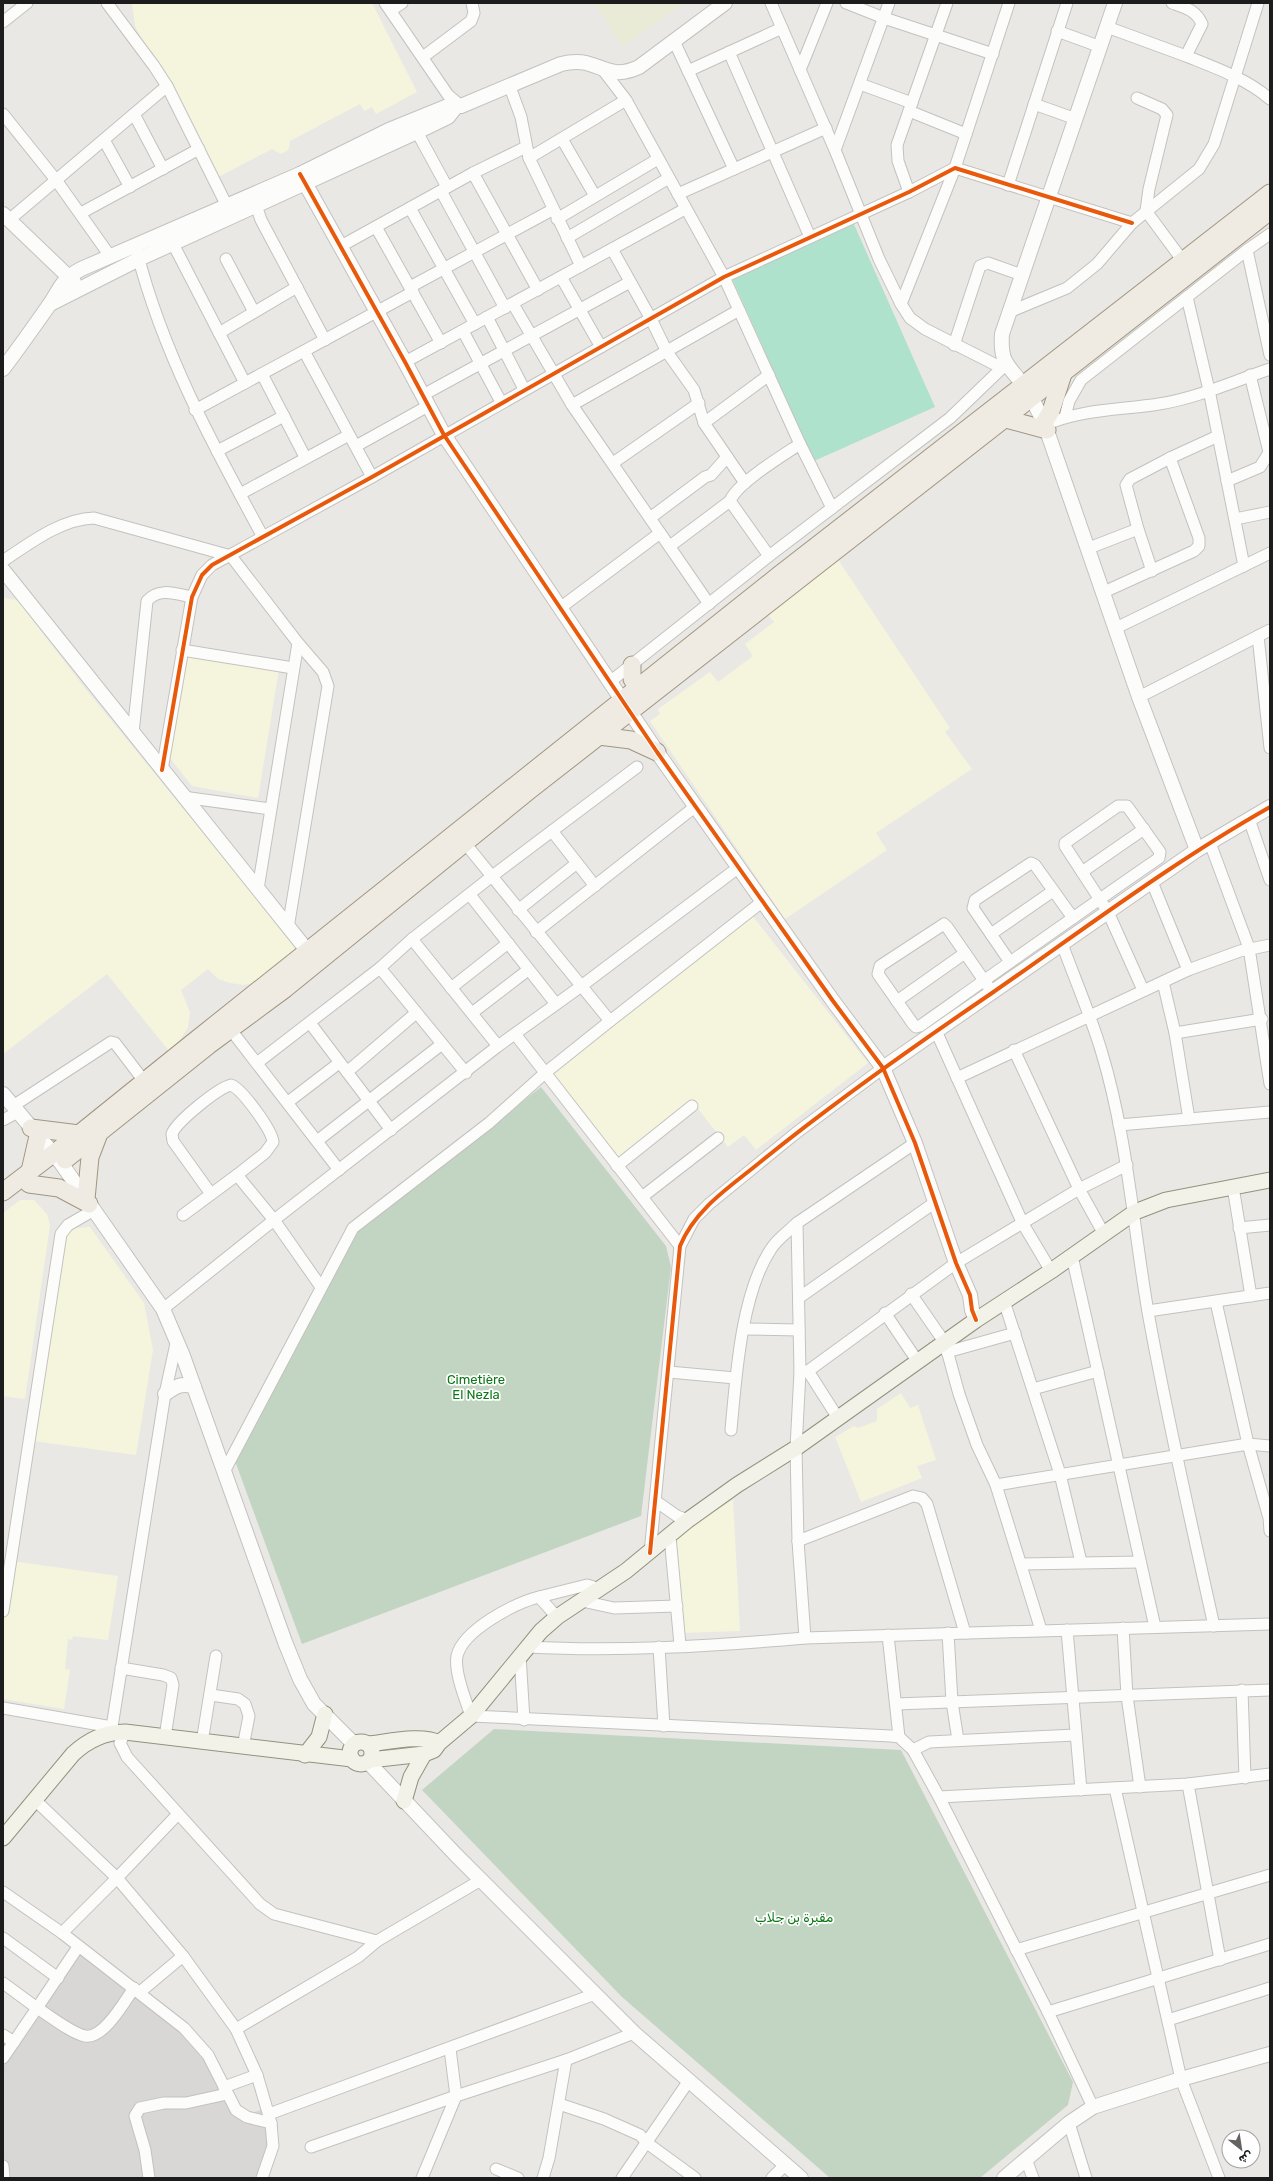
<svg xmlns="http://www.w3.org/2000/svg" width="1273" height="2181" font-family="Rubik,Cairo,sans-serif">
<rect width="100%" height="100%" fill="#eae8e4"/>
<polygon fill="#d9d7d5" points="80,1947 197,2041 240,2117 263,2109 272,2149 259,2178 3,2178 3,2053"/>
<g fill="#f5f5dd">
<polygon points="132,3 372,3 417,92 376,114 372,107 364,111 360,104 290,141 289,149 285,152 281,154 272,149 218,177 135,26"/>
<polygon points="837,558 950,728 945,732 972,769 876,833 887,850 785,919 650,721 660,714 658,709 710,672 718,682 753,656 745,644 774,622 766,612"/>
<polygon points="3,598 17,600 84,687 297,948 254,983 243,985 230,983 218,979 208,969 181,990 190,1012 188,1027 180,1040 169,1051 107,974 3,1054"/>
<polygon points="184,654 279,669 258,798 192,786 167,754"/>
<polygon points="751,914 868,1063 756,1150 744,1135 728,1147 692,1101 617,1159 549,1072"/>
<polygon points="20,1200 34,1200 47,1214 50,1225 25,1399 3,1396 3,1213"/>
<polygon points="90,1227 144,1303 153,1350 136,1455 33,1441 64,1229"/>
<polygon points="901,1393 910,1408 918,1405 936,1460 917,1466 922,1478 861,1502 835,1437 854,1426 858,1428 877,1421 877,1409"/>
<polygon points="733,1500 740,1631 681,1633 674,1541 682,1531"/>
<polygon points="12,1561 118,1576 108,1640 73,1636 72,1640 68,1639 65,1669 70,1670 64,1709 3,1699 3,1629"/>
</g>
<polygon fill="#eaebd6" points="594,3 684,3 623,47"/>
<g fill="#c2d5c3">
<polygon points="541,1087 666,1246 671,1267 641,1516 302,1644 235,1461 354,1232"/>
<polygon points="494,1729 901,1750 1073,2082 1068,2105 980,2178 830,2178 622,1997 422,1790"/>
</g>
<polygon fill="#aee2cd" points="853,222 935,407 814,461 731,276"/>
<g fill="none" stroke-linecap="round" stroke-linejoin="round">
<defs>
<g id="minor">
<polyline points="107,3 154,66 167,86 227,206"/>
<polyline points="385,3 448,95 461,106"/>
<polyline points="771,3 835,150 879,259 901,304 910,318 925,329 1002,368"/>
<polyline points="846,3 884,18 993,54"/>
<polyline points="391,10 402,3"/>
<polyline points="3,22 27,3"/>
<path d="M 1107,27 L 1186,56 L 1202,24 C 1196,10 1186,8 1172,3"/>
<polyline points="1057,31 1101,47"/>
<polyline points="674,41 734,169"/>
<polyline points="729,52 810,237"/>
<path d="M 1186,56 C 1216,68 1245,78 1270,99"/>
<polyline points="423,57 471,21 474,13 472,3"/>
<polyline points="603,70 626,100 724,277 800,444 832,508"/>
<polyline points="800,70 827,3"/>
<polyline points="688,71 782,28"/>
<polyline points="860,84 912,103"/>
<polyline points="510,87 521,117 529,158 581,266"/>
<polyline points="1137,98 1162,109 1167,115 1149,189 1146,211 1183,261"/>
<polyline points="1034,104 1076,119"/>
<polyline points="909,111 966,134"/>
<polyline points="3,114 56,180 110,256"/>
<polyline points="134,114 163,169"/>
<polyline points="417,132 447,187"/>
<polyline points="562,139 595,196"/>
<polyline points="104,140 130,187"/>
<polyline points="835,150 889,3"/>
<polyline points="529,158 626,100"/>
<polyline points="473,173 538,290"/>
<polyline points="1008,185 1067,3"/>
<polyline points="441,191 505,308"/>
<polyline points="909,192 898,161 897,145 947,3"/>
<polyline points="678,194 826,128"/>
<polyline points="254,199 261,220 325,340"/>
<polyline points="410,208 475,324"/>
<polyline points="81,213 199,149"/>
<polyline points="557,219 658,159"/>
<polyline points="9,220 167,86"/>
<polyline points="376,227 441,343"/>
<polyline points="170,238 245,383"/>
<polyline points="567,238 669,178"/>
<polyline points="341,246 473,173 526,147"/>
<polyline points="612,249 651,319 667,352 694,390 704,423 769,375"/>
<polyline points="1247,250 1270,355"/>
<path d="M 137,252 C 163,354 213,445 263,537"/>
<polyline points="226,259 254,312"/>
<polyline points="561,277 601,347"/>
<polyline points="410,287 552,210"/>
<polyline points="1187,297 1209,390 1244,566"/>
<polyline points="513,304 572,405"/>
<polyline points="901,304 955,168 1009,3"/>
<polyline points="1009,312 1067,288 1097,264 1132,223 1199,169 1214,144 1258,3"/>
<polyline points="487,317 524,389"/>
<polyline points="463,331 501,402"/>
<polyline points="219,333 297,287"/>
<polyline points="954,345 980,266 988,263 1022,275"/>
<polyline points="304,351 372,477"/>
<polyline points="405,362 685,209"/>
<polyline points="262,374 305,457"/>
<polyline points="1250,375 1269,452"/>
<polyline points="423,395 630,282"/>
<polyline points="195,410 413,292"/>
<polyline points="1065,417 1069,401 1081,380 1247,250 1270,234"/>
<polyline points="704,423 745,483"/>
<path d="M 1045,425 C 1081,409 1121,410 1159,404 C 1197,398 1234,381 1270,369"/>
<polyline points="356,446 428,406"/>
<polyline points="217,451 284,416"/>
<polyline points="613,463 699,403"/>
<polyline points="1227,481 1260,467 1270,451"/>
<polyline points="240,494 349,435"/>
<polyline points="730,501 769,556"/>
<polyline points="650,518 705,477 711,475 727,457"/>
<polyline points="1235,519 1270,512"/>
<path d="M 670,546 L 730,501 C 737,483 782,456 800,444"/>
<polyline points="1089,548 1138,529"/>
<path d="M 3,561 C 30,543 61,519 94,518 L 231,556 L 298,643 L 258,889"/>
<polyline points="1152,571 1138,529 1126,485 1130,479 1170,458 1218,436"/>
<polyline points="1104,592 1194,551 1199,546 1199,538 1170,458"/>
<polyline points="709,604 572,405 739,310"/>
<polyline points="560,608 660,533"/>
<polyline points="1116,628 1270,553"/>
<polyline points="1258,636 1270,748"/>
<polyline points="182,650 293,668"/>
<polyline points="611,681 769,556 950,418 1002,368 1007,367"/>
<polyline points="1139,697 1270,630"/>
<path d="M 133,733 L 147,601 C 159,587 176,594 192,597"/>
<polyline points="162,770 192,597 202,575 212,565 372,477 724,277 909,192 955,168 1132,223"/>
<polyline points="183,797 270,809"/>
<polyline points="1249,819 1270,880"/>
<polyline points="552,831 595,886"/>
<polyline points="464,842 610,1021 763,901"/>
<polyline points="1210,843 1249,948 1270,1084"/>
<polyline points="1082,872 1144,829"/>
<polyline points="1152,882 1188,970"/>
<polyline points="470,895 556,1004"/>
<polyline points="518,910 577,863"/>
<polyline points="288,928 328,686 323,672 298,643"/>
<polyline points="536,932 696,806"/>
<polyline points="991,934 1053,891"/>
<polyline points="412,939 498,1046"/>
<path d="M 1062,944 C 1075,979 1090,1014 1101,1050 C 1127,1135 1133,1225 1148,1312 C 1167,1418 1191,1522 1214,1626"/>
<polyline points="1010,962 973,908 975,900 1031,863 1035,865 1073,918"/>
<polyline points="380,968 466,1073"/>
<polyline points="1163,982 1175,1033 1189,1119"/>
<polyline points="451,988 508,943"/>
<path d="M 992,992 L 947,927 L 944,924 L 880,966 L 878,974 L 913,1024 L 916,1027 L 920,1026 C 999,970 1079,913 1159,858 L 1160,852 L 1127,806 L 1118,806 L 1065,843 L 1065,846 L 1108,912 L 1143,990"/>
<polyline points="897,1001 965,953"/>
<polyline points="472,1013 528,970"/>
<polyline points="310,1023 391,1130"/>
<polyline points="231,1030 339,1170"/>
<polyline points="936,1031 1023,1224 1051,1271"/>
<polyline points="1175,1033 1262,1019"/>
<polyline points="515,1034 680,1246"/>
<polyline points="1014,1050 1079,1189 1104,1234"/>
<polyline points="257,1063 380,968 412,939 491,877 637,767"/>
<polyline points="347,1072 416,1013"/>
<polyline points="957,1078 1188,970 1240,951 1270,945"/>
<polyline points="288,1102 339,1063"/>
<polyline points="13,1106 111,1042 115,1043 144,1081"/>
<polyline points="3,1120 18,1112"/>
<polyline points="1119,1125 1270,1112"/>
<polyline points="317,1141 442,1044"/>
<polyline points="617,1166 692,1106"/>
<polyline points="1233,1187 1251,1296"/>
<path d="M 211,1194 L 173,1141 L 172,1134 C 176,1122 218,1088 231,1085 C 242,1089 272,1130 273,1142 L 265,1153 L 237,1175"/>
<polyline points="642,1197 718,1138"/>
<polyline points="183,1215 237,1175 274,1220 321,1287"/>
<polyline points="1239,1228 1270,1225"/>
<polyline points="1072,1256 1155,1627"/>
<polyline points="911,1294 945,1343 959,1394 977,1445 996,1485 1248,1444 1270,1446"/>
<polyline points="800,1297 934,1203"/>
<polyline points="1004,1301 1060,1474 1081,1562"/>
<polyline points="1216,1302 1248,1444 1269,1518 1270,1531"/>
<polyline points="163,1309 274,1220 498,1046 580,987 739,867"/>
<polyline points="1148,1311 1270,1293"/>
<polyline points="885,1313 918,1362"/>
<polyline points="744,1329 799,1330"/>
<polyline points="947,1352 1015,1333"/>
<polyline points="808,1371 838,1418"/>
<polyline points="669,1372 735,1378"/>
<polyline points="800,1372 808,1371 956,1263 1079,1189 1127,1165"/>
<polyline points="1033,1389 1098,1371"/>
<path d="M 731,1430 C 736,1376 741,1294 771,1249 C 777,1239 789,1231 797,1223"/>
<polyline points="224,1472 353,1228 489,1123 545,1073 610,1021"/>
<polyline points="996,1485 1041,1630"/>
<polyline points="657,1502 677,1516 688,1520"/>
<polyline points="670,1536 680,1645"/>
<polyline points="798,1541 913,1496 922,1498 927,1504 965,1633"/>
<polyline points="650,1553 680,1246 694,1219 709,1204 796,1133 883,1068"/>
<polyline points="1022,1564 1140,1562"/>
<polyline points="539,1597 587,1585 600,1589"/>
<polyline points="582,1601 614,1608 677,1606"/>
<polyline points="3,1611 61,1234 68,1225 94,1210"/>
<path d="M 557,1617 L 539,1597 C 515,1603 463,1630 457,1656 C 454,1672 466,1701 471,1716 L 891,1736 L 899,1737 L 913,1750 L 939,1797 L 1048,2012 L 1093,2107"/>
<polyline points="1123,1628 1127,1696 1140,1787"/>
<polyline points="1067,1630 1081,1790"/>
<polyline points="948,1633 952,1702 958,1740"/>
<polyline points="888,1635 899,1737"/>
<polyline points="805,1638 798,1541 796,1448 800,1372 797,1223 915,1143"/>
<path d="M 528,1647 C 620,1652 713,1646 805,1638 L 1270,1624"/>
<polyline points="659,1647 664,1726"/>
<polyline points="520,1655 524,1720"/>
<polyline points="121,1668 163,1675 171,1678 173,1685 165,1737"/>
<polyline points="1242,1690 1245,1778"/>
<polyline points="211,1695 238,1699 245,1704 249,1716 243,1747"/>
<polyline points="896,1704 1270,1690"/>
<polyline points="3,1708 112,1727 111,1732"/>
<polyline points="112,1727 165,1394 177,1339"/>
<polyline points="125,1732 120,1743 127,1757 260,1904 274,1914 377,1941 481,1880"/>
<polyline points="202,1742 216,1656"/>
<polyline points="913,1750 929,1742 1076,1735"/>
<polyline points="1188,1784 1220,1960"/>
<polyline points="1115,1788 1181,2079 1219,2178"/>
<polyline points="939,1797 1188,1784 1270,1774"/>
<polyline points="35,1800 117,1878 183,1956 236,2029 257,2075 271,2123 273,2146 262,2178"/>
<polyline points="3,1892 62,1933 184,2028 208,2055 236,2110 247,2117 271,2123"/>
<polyline points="62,1933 117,1878 178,1814"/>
<polyline points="3,1938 58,1978"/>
<path d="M 78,1947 L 37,2008 C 50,2016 71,2033 85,2036 C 103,2040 125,2001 134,1988"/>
<polyline points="1016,1950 1270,1875"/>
<polyline points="3,1983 37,2008 3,2058"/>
<polyline points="140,1992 183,1956"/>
<polyline points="1048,2012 1270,1944"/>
<polyline points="1168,2020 1270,1988"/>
<polyline points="236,2029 358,1957 377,1941"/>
<polyline points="3,2035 14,2042"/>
<polyline points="224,2087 257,2075"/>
<polyline points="559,2104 604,2119 640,2135 647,2143 695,2178"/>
<polyline points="269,2114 595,1994"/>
<polyline points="1069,2123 1086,2178"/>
<polyline points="311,2147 456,2096 450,2049"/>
<polyline points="1026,2159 1033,2178"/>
<polyline points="3,2166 4,2178"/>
<polyline points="496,2169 518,2178"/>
<polyline points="149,2178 145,2150 135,2116 140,2108 164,2103 186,2103 227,2094"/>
<polyline points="422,2178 456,2096 566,2060 634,2033"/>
<polyline points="543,2178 549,2158 566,2060"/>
<polyline points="622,2178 688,2082"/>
<polyline points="772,2178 785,2165"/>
</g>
<g id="tertiary">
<path d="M 1115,3 L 1002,334 C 1000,364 1008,364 1024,386 C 1032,398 1039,412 1045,425 L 1139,697 L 1197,850"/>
<polyline points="300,174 405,362 444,435 657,752 833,1001 883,1068 915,1143 956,1263 970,1295 972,1310 976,1320"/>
<polyline points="3,214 74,282"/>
<polyline points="50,304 139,259 417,132 448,117 456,107"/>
<path d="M 3,369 C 18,349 33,328 47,308 C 61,289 59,281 81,269 L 300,174 L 389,130 L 448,106 L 461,106 L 561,64 C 569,62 577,61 586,63 C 608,69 615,78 639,67 L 725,3"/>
<polyline points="3,570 314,959"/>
<polyline points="883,1068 1197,850 1270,807"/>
<polyline points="3,1094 61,1163 163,1309 183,1356 285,1642 300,1679 314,1704 354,1744"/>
<path d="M 165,1394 C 175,1387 182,1382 194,1387"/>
<polyline points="368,1762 456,1855 634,2033 801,2178"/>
<polyline points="1004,2178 1069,2123 1093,2107 1181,2079 1270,2054"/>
</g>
<g id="secondary">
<circle cx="361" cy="1753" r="11"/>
<path d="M 368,1744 C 388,1742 422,1734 439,1743"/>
<polyline points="305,1755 319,1737 325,1714"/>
<polyline points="370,1760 424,1754 434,1750 439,1743 471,1716 541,1631 557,1617 626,1571 688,1520 737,1485 796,1448 976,1320 1051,1271 1135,1212 1166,1200 1270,1180"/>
<polyline points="404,1801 411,1777 424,1754"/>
<path d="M 3,1838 L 73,1754 C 88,1740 105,1732 125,1732 L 352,1759"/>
</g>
<g id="primary">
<polyline points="1006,419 1047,430"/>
<polyline points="1044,423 1051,411 1063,374"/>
<polyline points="632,665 632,679 638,688"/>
<polyline points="599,736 631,740 657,752"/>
<polyline points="31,1128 79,1134"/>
<polyline points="65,1160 209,1045 285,989 530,790 1270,211"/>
<polyline points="30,1171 38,1136"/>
<polyline points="29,1184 59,1188 89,1204"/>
<polyline points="3,1192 79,1134 192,1043 779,575 1270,193"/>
<polyline points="86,1199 90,1157 98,1136"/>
</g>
</defs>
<use href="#minor" stroke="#c3c2c0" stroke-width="13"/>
<use href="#tertiary" stroke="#c3c2c0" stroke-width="16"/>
<use href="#secondary" stroke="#91937c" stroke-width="17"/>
<use href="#primary" stroke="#a09681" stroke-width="19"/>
<use href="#minor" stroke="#fcfcfb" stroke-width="11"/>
<use href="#tertiary" stroke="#fcfcfb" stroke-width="14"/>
<use href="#secondary" stroke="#f2f2e9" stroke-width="15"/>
<use href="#primary" stroke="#f0ebe2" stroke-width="17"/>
<defs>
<g id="cycleway">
<polyline points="300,174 405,362 444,435 657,752 833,1001 883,1068 915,1143 956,1263 970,1295 972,1310 976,1320"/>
<polyline points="162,770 192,597 202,575 212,565 372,477 724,277 909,192 955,168 1132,223"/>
<path d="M 650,1553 L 680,1246 C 696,1207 733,1185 764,1159 C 837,1100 914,1046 992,993 C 1084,929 1173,862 1270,807"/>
</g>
</defs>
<use href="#cycleway" stroke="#fff" stroke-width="6"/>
<use href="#cycleway" stroke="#e8590c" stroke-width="4"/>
</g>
<g text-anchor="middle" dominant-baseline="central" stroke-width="3.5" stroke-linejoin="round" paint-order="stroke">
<g font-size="13" fill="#0b7816" stroke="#fff">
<text x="476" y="1379">Cimetière<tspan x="476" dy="15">El Nezla</tspan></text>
<text x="794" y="1917">مقبرة بن جلاب</text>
</g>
</g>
<rect width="1273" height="2181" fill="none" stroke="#1c1c1c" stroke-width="8"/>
<g transform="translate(1241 2149) rotate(150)"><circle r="19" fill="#ffffff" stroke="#a4a4a4"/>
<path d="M0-3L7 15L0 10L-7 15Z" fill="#646362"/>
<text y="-6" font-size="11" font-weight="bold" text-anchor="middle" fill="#1c1c1c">ش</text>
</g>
</svg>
